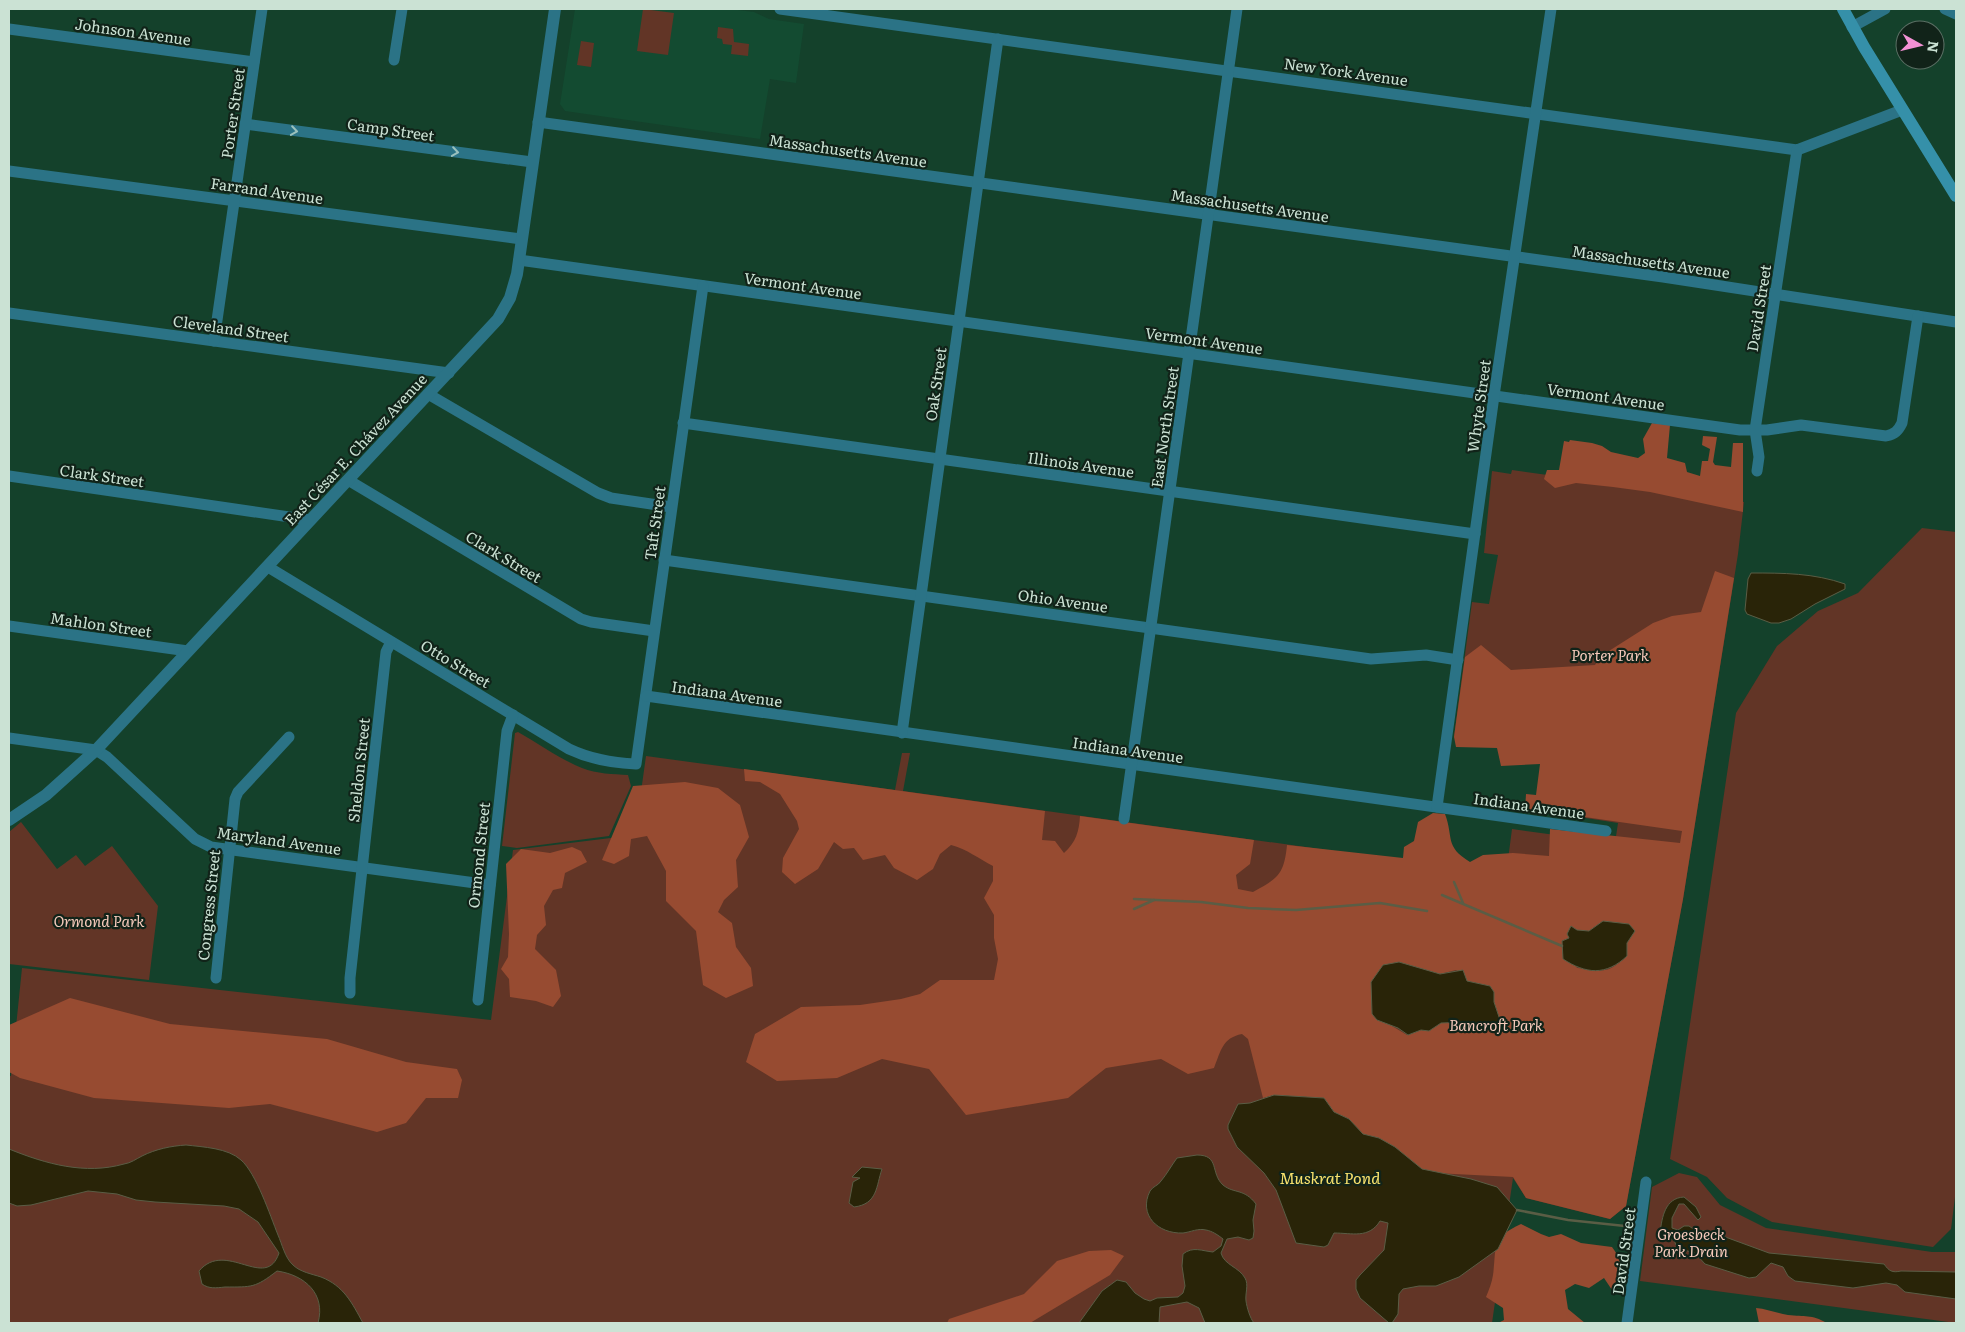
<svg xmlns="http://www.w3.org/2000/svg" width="1965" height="1332" font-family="Literata,serif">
<rect width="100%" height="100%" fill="#14412b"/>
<polygon fill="#134b31" points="575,9 730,9 754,12 769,19 804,24 796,83 770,79 760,139 565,111 560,104"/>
<g fill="#623526">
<polygon points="643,9 674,13 668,55 637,51"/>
<polygon points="718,27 733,29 734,42 749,44 748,56 731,54 732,45 723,44 722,39 717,38"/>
<polygon points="581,41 594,43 591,67 577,65"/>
<polygon points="1512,470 1744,502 1738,554 1683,899 1626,1206 1610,1219 1526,1198 1513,1178 1492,1323 9,1323 9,1076 11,1076 22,968 491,1020 513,850 635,835 646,756 895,790 902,753 910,753 903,791 1506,875 1512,829 1615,843 1618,823 1541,811 1549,752 1454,737 1472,602 1489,604 1498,555 1484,553 1492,471 1511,474"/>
<polygon points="1922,528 1956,532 1956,1189 1951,1229 1933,1247 1772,1222 1727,1198 1707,1177 1670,1159 1736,713 1777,646 1818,611 1858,593"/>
<path d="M 518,732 C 539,744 560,759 582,768 C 597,774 613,774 628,775 L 631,786 L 609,836 L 517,848 L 502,846 L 515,733 Z"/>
<polygon points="21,822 57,869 76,855 85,866 112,846 158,906 149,980 9,964 9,832"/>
<polygon points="1679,1173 1697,1177 1720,1205 1766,1228 1932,1252 1956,1252 1956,1323 1640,1281 1652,1187"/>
</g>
<g fill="#974b31" fill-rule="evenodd">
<polygon points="1652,423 1670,425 1667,458 1685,463 1687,472 1700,476 1702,461 1708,461 1710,449 1702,445 1703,436 1717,437 1713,462 1715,465 1731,467 1733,443 1743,443 1743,512 1650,492 1613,487 1576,483 1555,488 1544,479 1547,470 1559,470 1564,441 1569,442 1570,440 1592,443 1602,446 1611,452 1638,458 1645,453 1643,439"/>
<path d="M 1715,571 L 1734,578 L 1683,899 L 1626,1206 L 1610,1219 L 1526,1198 L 1513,1177 L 1396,1171 L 1379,1138 L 1363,1134 L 1349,1119 L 1334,1112 L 1324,1098 L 1274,1095 L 1263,1098 L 1248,1039 L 1242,1034 C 1222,1038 1221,1051 1214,1068 L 1188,1074 L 1161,1059 L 1106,1068 L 1068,1098 L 966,1115 L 929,1069 L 882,1059 L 837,1078 L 777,1081 L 746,1062 L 755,1034 L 801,1007 L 860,1005 L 901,999 L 920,994 L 940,980 L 994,980 L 998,959 L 994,938 L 994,915 L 984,898 L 993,881 L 993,866 C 979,859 967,849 951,845 L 940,854 L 933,869 L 917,880 L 894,868 L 885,855 L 863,860 L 854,848 L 843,849 L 834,842 L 818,869 L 795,884 L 782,872 L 783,858 L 799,829 L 797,821 L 780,794 L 760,782 L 745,781 L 744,769 L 1045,811 L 1042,840 L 1055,841 L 1064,853 C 1076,842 1079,832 1080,816 L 1254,840 L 1250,864 L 1236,875 L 1238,889 L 1253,892 C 1278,878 1284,875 1287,845 L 1403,858 L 1404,847 L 1414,841 L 1418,822 L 1433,813 L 1445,814 C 1454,838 1444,846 1470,862 L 1483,855 L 1513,853 L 1549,856 L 1550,829 L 1680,843 L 1682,831 L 1536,810 L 1525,810 L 1526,794 L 1536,795 L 1540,764 L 1501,766 L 1497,748 L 1456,747 L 1454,737 L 1465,657 L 1481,645 L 1511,670 L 1595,665 L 1601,656 L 1653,623 L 1672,616 L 1701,612 ZM 1603,921 L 1631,937 L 1627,943 L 1627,956 C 1606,976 1602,970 1577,968 L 1562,941 L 1569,938 L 1577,930 L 1589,931 ZM 1456,970 L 1464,975 L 1467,981 L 1490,986 L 1494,992 L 1494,1002 L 1500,1020 L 1480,1024 L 1468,1022 L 1441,1023 L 1429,1031 L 1421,1030 L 1407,1035 L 1372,1014 L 1371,982 L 1429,971 L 1440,974 Z"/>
<polygon points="685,782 718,788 740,805 749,837 736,860 738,887 724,900 718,912 732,923 736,947 751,968 753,986 726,998 703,985 696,931 666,901 666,871 647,836 631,839 629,856 614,864 602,860 633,786"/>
<polygon points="572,847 581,851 587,862 565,873 562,888 553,890 544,906 546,925 537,935 535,949 556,970 561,996 553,1007 536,1001 510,997 509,979 501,969 508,957 509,934 506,864 521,849 550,853"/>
<polygon points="70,998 170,1024 327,1039 406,1062 457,1069 462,1080 458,1098 426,1098 406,1123 377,1132 270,1104 229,1108 94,1098 20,1078 9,1072 9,1025"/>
<path d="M 1521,1224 L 1541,1234 L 1549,1237 L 1561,1234 L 1581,1243 L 1612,1247 C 1624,1263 1627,1276 1614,1293 L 1604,1278 L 1589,1288 L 1575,1284 L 1565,1290 L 1568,1309 L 1585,1323 L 1498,1323 L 1504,1320 L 1503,1308 L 1486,1297 C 1489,1290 1492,1282 1493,1275 C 1497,1247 1490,1238 1521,1224 Z"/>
<polygon points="1111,1250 1124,1256 1110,1275 1030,1323 947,1323 949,1319 1024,1294 1057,1261 1089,1251"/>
<path d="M 1756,1308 C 1767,1309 1777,1313 1788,1315 C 1805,1317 1811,1314 1827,1323 L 1759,1323 Z"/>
</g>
<g fill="#292408" stroke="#5a5d45">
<path d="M 1751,573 C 1783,573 1814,573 1845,584 L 1845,589 L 1815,604 L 1791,619 L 1779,623 L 1771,623 L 1747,614 L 1745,610 L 1748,579 Z"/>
<path d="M 1603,921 L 1629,924 L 1635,931 L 1627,943 L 1627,956 C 1606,976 1586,974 1563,959 L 1562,941 L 1569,938 L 1567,934 L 1571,926 L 1577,930 L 1589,931 Z"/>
<polygon points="1399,962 1440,974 1463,970 1467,981 1490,986 1494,992 1494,1002 1500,1020 1496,1026 1490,1030 1480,1024 1468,1022 1441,1023 1429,1031 1421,1030 1408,1035 1398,1028 1377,1020 1372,1014 1371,982 1383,965"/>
<path d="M 1274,1095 L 1324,1098 L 1334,1112 L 1349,1119 L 1363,1134 L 1379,1138 L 1395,1147 L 1422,1169 L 1471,1179 L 1497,1187 L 1517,1210 L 1498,1249 L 1459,1277 L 1436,1286 L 1419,1286 L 1403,1289 L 1399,1294 L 1398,1314 L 1392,1323 L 1389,1323 L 1360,1298 L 1356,1289 L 1356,1280 L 1360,1275 L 1384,1250 L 1388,1223 L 1380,1221 C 1369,1239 1352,1233 1334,1233 L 1328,1245 L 1324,1247 L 1296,1243 L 1276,1190 L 1264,1173 L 1237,1147 L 1228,1129 L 1228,1125 L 1238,1104 L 1250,1103 Z"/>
<path d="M 186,1145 C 203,1147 228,1148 241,1160 C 256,1173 270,1215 278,1235 C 282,1244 285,1258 293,1265 C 300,1272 312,1274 321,1277 C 344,1286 352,1303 363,1323 L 318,1323 C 326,1294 305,1275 277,1271 C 255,1288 252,1287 225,1287 C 216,1288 209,1289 202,1284 L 199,1271 C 226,1239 266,1292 279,1253 L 258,1222 L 239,1209 L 224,1206 L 155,1202 L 136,1200 L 117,1194 L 88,1191 L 31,1205 L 17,1206 L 9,1203 L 9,1149 C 46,1164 85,1175 124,1164 C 131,1163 136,1159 142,1156 C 156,1149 171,1146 186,1145 Z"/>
<path d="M 1197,1155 C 1220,1155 1210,1173 1223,1185 C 1234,1194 1244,1188 1256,1204 L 1253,1220 L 1254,1231 L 1253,1238 L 1249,1240 L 1238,1237 L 1227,1239 L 1221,1253 C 1224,1265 1239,1267 1245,1278 C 1249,1285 1245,1293 1246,1301 C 1247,1308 1250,1318 1254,1323 L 1205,1323 L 1199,1308 L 1187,1302 L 1160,1307 L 1159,1323 L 1079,1323 L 1102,1291 L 1117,1280 L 1126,1282 L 1135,1293 L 1144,1299 L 1150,1301 L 1157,1298 L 1178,1297 L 1183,1293 L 1185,1286 L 1182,1266 L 1183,1254 C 1193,1246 1202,1251 1213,1252 L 1221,1246 L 1223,1239 C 1218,1235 1212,1231 1206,1230 C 1198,1228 1191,1232 1183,1233 C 1158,1234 1138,1215 1150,1191 C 1153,1186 1158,1186 1161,1181 C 1167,1174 1171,1166 1177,1158 Z"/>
<path d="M 862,1167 L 882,1169 C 876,1186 878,1204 854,1207 L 849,1203 L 853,1182 L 860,1178 L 852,1177 Z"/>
<path d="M 1684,1197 L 1696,1207 L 1701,1217 L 1698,1220 L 1684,1204 L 1679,1204 L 1672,1218 L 1672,1228 L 1678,1230 L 1684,1226 L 1689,1226 L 1695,1230 L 1709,1231 L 1769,1253 L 1884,1264 C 1889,1271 1892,1273 1901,1271 L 1956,1272 L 1956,1299 L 1905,1292 L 1897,1285 L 1886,1283 L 1853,1288 L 1795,1281 L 1788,1276 L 1783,1267 L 1771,1263 L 1756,1277 L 1749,1278 L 1705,1264 L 1695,1253 L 1684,1250 L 1676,1245 L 1674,1240 L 1664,1237 L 1660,1233 C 1662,1217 1665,1198 1684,1197 Z"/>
</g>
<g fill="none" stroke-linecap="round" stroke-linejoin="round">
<g stroke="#5a5d45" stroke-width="2.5">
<polyline points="1454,882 1463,903"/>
<polyline points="1442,895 1562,946"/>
<polyline points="1134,899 1201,902 1248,908 1296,910 1380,903 1427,911"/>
<polyline points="1134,909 1154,900"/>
<polyline points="1517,1210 1568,1220 1625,1226"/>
</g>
<g stroke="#2b7386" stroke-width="11">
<polyline points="780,9 1797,150 1902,110"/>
<polyline points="1945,9 1956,14"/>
<polyline points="1852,27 1885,9"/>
<polyline points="9,29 254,62"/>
<polyline points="394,60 402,9"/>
<polyline points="538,122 1663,277 1956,322"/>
<polyline points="245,124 532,162"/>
<polyline points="9,171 521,239"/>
<path d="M 519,260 L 1740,430 L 1767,430 L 1801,425 L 1886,436 C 1895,434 1898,431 1902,423 L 1918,316"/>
<polyline points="9,313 449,373"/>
<polyline points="214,341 262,9"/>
<polyline points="428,394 598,493 611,498 671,507"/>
<polyline points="683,423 1475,534"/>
<polyline points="1757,471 1759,457 1755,430 1797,150"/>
<polyline points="9,476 310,520"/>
<polyline points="348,480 581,619 591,622 654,631"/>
<polyline points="664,560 1371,659 1426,655 1458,660"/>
<path d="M 268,567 L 569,749 C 590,759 612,763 636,764 L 703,286"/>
<polyline points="9,626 188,651"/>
<polyline points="646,696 1606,831"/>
<polyline points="902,733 998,39"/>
<polyline points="9,738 96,750 107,757 195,839 211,847 490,885"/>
<polyline points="1437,807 1494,396 1551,9"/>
<polyline points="1124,819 1237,9"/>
<polyline points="216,978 235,799 238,792 289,737"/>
<polyline points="350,993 350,978 386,652 391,642"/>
<polyline points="478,1000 507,731 513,715"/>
<polyline points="1627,1323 1646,1182"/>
</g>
<polyline stroke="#2b7386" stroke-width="12" points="9,820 46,795 96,750 498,319 510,298 517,274 555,9"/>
<polyline stroke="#3590a9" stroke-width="12" points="1843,9 1864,47 1956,196"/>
</g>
<defs><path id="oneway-chevron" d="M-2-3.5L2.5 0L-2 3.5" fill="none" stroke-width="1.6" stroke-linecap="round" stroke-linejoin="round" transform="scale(1.25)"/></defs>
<g stroke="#9bc1bd">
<use href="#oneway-chevron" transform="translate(294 131) rotate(8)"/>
<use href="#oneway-chevron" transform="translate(455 152) rotate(8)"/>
</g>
<g text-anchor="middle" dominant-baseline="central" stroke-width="4.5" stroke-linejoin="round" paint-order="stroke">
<g font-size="15" fill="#cbe2d4" stroke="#112319">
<text transform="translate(133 31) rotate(8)">Johnson Avenue</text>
<text transform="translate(1346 71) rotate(8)">New York Avenue</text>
<text transform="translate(232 113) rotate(-82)">Porter Street</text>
<text transform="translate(391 129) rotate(8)">Camp Street</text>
<text transform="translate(848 150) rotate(8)">Massachusetts Avenue</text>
<text transform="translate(267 190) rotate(8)">Farrand Avenue</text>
<text transform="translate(1250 205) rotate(8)">Massachusetts Avenue</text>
<text transform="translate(1651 261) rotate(8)">Massachusetts Avenue</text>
<text transform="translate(803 285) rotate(8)">Vermont Avenue</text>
<text transform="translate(1758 308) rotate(-81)">David Street</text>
<text transform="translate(231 328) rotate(8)">Cleveland Street</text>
<text transform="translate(1204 340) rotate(8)">Vermont Avenue</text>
<text transform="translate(935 384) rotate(-82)">Oak Street</text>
<text transform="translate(1606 396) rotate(8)">Vermont Avenue</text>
<text transform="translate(1478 406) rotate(-82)">Whyte Street</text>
<text transform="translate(1164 427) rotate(-82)">East North Street</text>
<text transform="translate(355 449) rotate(-47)">East César E. Chávez Avenue</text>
<text transform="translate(1081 464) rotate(8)">Illinois Avenue</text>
<text transform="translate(102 475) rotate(8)">Clark Street</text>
<text transform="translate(654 523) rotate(-82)">Taft Street</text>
<text transform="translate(504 556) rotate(31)">Clark Street</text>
<text transform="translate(1063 600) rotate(8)">Ohio Avenue</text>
<text transform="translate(101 624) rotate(8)">Mahlon Street</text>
<text transform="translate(456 663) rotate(31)">Otto Street</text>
<text transform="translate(727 693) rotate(8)">Indiana Avenue</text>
<text transform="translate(1128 749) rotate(8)">Indiana Avenue</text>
<text transform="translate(358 770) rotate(-84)">Sheldon Street</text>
<text transform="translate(1529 805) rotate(8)">Indiana Avenue</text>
<text transform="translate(279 840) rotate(8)">Maryland Avenue</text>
<text transform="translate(478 855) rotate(-84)">Ormond Street</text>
<text transform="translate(208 905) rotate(-84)">Congress Street</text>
<text transform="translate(1623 1251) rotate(-82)">David Street</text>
</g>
<g font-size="15" font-style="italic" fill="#f7cabb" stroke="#112319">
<text x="1610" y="654">Porter Park</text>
<text x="99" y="920">Ormond Park</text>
<text x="1496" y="1024">Bancroft Park</text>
<text x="1691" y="1233">Groesbeck<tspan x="1691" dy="17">Park Drain</tspan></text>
</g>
<g font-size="16" font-style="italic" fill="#f8e26d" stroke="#112319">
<text x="1330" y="1177">Muskrat Pond</text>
</g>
</g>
<rect width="1965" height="1332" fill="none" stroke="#cbe2d4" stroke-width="20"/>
<g transform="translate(1920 45) rotate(98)"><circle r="24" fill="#112319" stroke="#5b6f64"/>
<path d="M0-4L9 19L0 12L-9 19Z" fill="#f391d5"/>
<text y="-8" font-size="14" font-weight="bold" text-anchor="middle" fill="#cbe2d4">N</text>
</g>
</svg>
